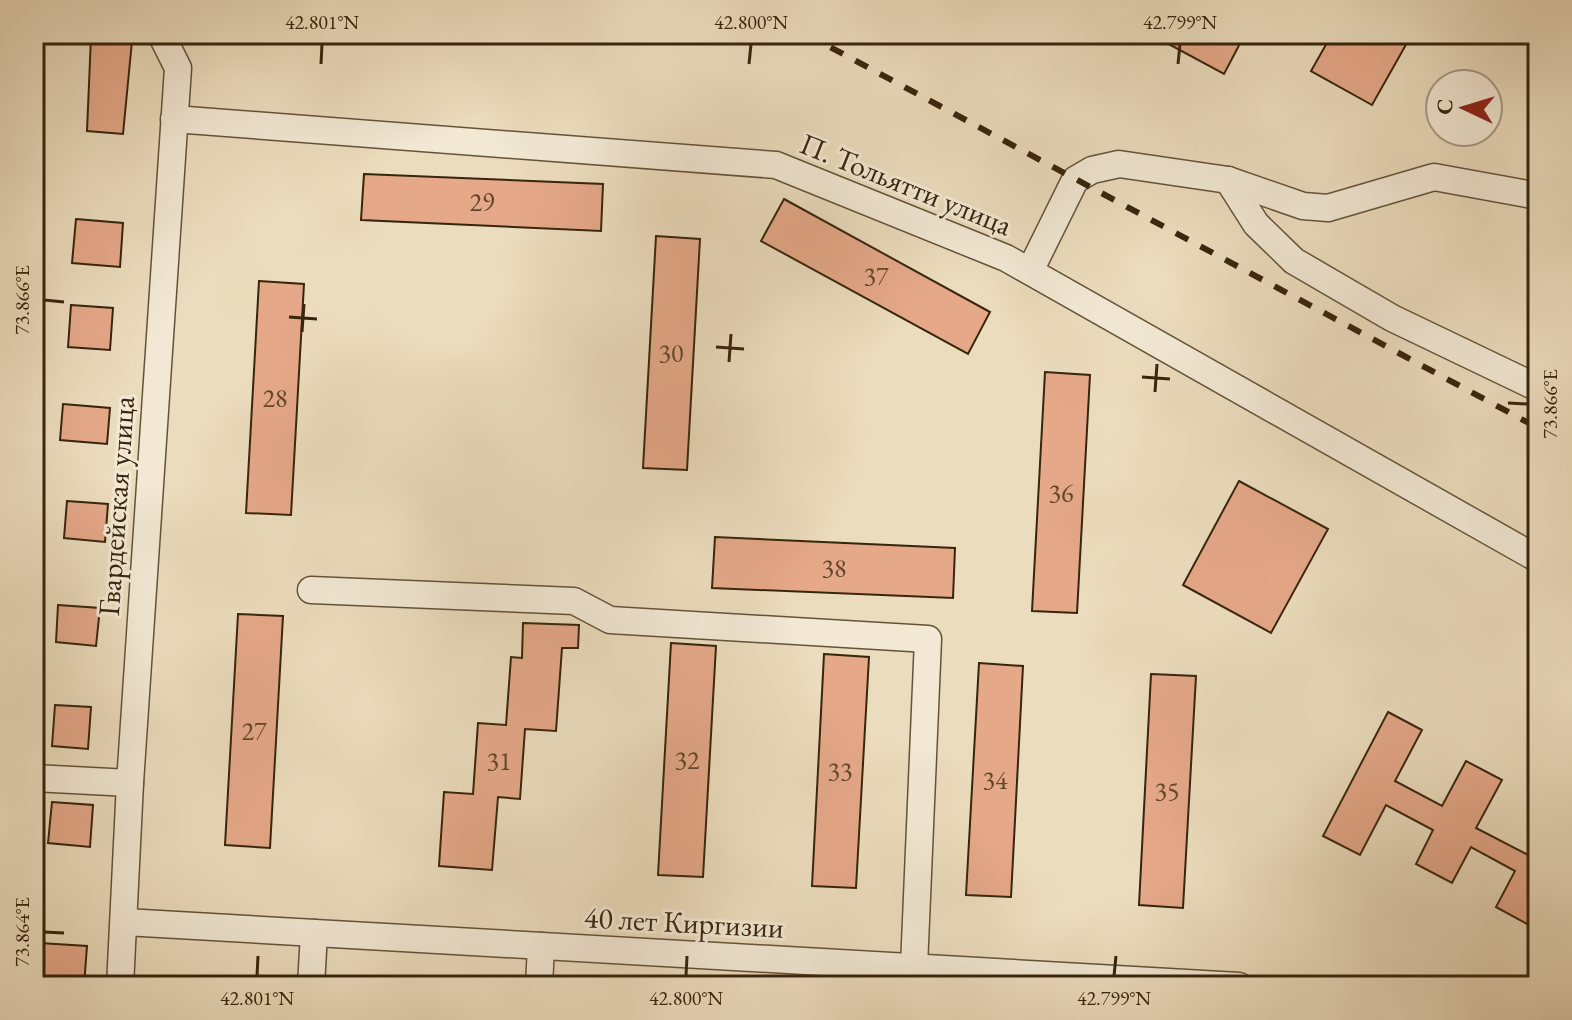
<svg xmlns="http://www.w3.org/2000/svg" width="1572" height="1020" font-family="'EB Garamond',serif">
<rect width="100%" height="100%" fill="#ebdcbd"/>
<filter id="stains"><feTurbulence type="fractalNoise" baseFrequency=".0025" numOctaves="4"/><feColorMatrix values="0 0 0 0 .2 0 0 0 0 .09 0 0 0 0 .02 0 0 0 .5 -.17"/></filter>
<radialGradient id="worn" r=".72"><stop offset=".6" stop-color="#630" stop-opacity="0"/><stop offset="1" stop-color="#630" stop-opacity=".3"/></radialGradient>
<g fill="#e5a889" stroke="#37250c" stroke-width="2">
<polygon points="1150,34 1245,34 1224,74"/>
<polygon points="1332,34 1412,34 1372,105 1311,71"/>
<polygon points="91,37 132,41 123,134 87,131"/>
<polygon points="364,174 603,184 601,231 361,220"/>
<polygon points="784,199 990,312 968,354 761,241"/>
<polygon points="76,219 123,223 120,267 72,263"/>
<polygon points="656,236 700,239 687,470 643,468"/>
<polygon points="259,281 304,284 291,515 246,513"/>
<polygon points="71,305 113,308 110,350 68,347"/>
<polygon points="1045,372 1090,375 1077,613 1032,611"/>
<polygon points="63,404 110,408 107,444 60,440"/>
<polygon points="1239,481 1328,529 1271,633 1183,585"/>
<polygon points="67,501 108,504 105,542 64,538"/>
<polygon points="715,537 955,548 953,598 712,588"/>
<polygon points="58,605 100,608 96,646 56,642"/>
<polygon points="238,614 283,616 270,848 225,845"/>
<polygon points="523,623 579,625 578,648 562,648 556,731 525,729 520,799 498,797 492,870 439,866 444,792 473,794 478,723 506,725 511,657 522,658"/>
<polygon points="671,643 716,646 703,877 658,875"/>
<polygon points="824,654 869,657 856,888 812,886"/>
<polygon points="979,663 1023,666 1011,897 966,895"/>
<polygon points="1151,674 1196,676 1183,908 1139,905"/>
<polygon points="55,705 91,707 88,749 52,746"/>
<polygon points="1388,712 1422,730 1395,781 1442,806 1466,761 1502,780 1476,828 1538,860 1538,930 1496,907 1515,871 1471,847 1452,883 1416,864 1433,830 1386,805 1360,855 1323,836"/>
<polygon points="52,802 93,805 90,847 48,843"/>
<polygon points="40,943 87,946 84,986 37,986"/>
</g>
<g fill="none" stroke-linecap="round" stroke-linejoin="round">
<defs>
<g id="minor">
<polyline points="174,119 776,165 1006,258 1538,559"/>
<polyline points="1228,180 1256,224 1294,261 1392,318 1538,388"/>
<polyline points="1030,271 1075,180 1092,170 1119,164 1228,180 1303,206 1328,208 1434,177 1538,196"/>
<polyline points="311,590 574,601 610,620 928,639 914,967"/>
<polyline points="34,778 130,783"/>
<polyline points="125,922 1239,986"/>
<polyline points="120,986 130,783 178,68 161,34"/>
<polyline points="311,986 314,933"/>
<polyline points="539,986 541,946"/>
</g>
</defs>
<use href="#minor" stroke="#645338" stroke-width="29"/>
<use href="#minor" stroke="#f2e8d4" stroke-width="26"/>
<polyline stroke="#37250c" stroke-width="6" stroke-dasharray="14 14" stroke-linecap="butt" points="806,34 1538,428"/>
</g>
<path fill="none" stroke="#37250c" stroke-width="3" d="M 321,64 L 322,44M 749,64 L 751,44M 1178,64 L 1180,44M 44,300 L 64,302M 289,317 L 317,319M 302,332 L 304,304M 716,347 L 744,349M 729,362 L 731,334M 1142,377 L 1170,379M 1155,392 L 1157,364M 1508,403 L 1528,404M 44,932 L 64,933M 257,976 L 258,956M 686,976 L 687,956M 1114,976 L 1116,956"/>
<g text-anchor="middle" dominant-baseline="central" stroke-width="6" stroke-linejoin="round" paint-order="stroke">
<g font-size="26" fill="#62462b">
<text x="482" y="202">29</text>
<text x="876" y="276">37</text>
<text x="671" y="353">30</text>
<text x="275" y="398">28</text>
<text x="1061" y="493">36</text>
<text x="834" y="568">38</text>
<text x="254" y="731">27</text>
<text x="687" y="760">32</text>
<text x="499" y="761">31</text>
<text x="840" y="771">33</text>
<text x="995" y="780">34</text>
<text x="1167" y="791">35</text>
</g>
<g font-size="30" fill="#37250c" stroke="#f2e8d4">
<text transform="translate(906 184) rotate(22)">П. Тольятти улица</text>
<text transform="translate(116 506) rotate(-86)">Гвардейская улица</text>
<text transform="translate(684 922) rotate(3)">40 лет Киргизии</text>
</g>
</g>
<rect width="1572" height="1020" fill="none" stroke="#ebdcbd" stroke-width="88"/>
<g transform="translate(1464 108) rotate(274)"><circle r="38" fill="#f2e8d4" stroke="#a79a84" stroke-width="2"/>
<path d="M0-6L14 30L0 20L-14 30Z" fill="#8f2418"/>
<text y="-12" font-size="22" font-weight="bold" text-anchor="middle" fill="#37250c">С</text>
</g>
<rect x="44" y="44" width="1484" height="932" fill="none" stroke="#37250c" stroke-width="3"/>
<g font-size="20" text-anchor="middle" fill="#37250c">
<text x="322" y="29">42.801°N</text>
<text x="751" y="29">42.800°N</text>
<text x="1180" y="29">42.799°N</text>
<text transform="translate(22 300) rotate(-90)" y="7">73.866°E</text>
<text transform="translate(1550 404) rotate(-90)" y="7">73.866°E</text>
<text transform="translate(22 932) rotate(-90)" y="7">73.864°E</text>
<text x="257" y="1005">42.801°N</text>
<text x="686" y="1005">42.800°N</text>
<text x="1114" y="1005">42.799°N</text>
</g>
<rect width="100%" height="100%" filter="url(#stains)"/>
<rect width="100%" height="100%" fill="url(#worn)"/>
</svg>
